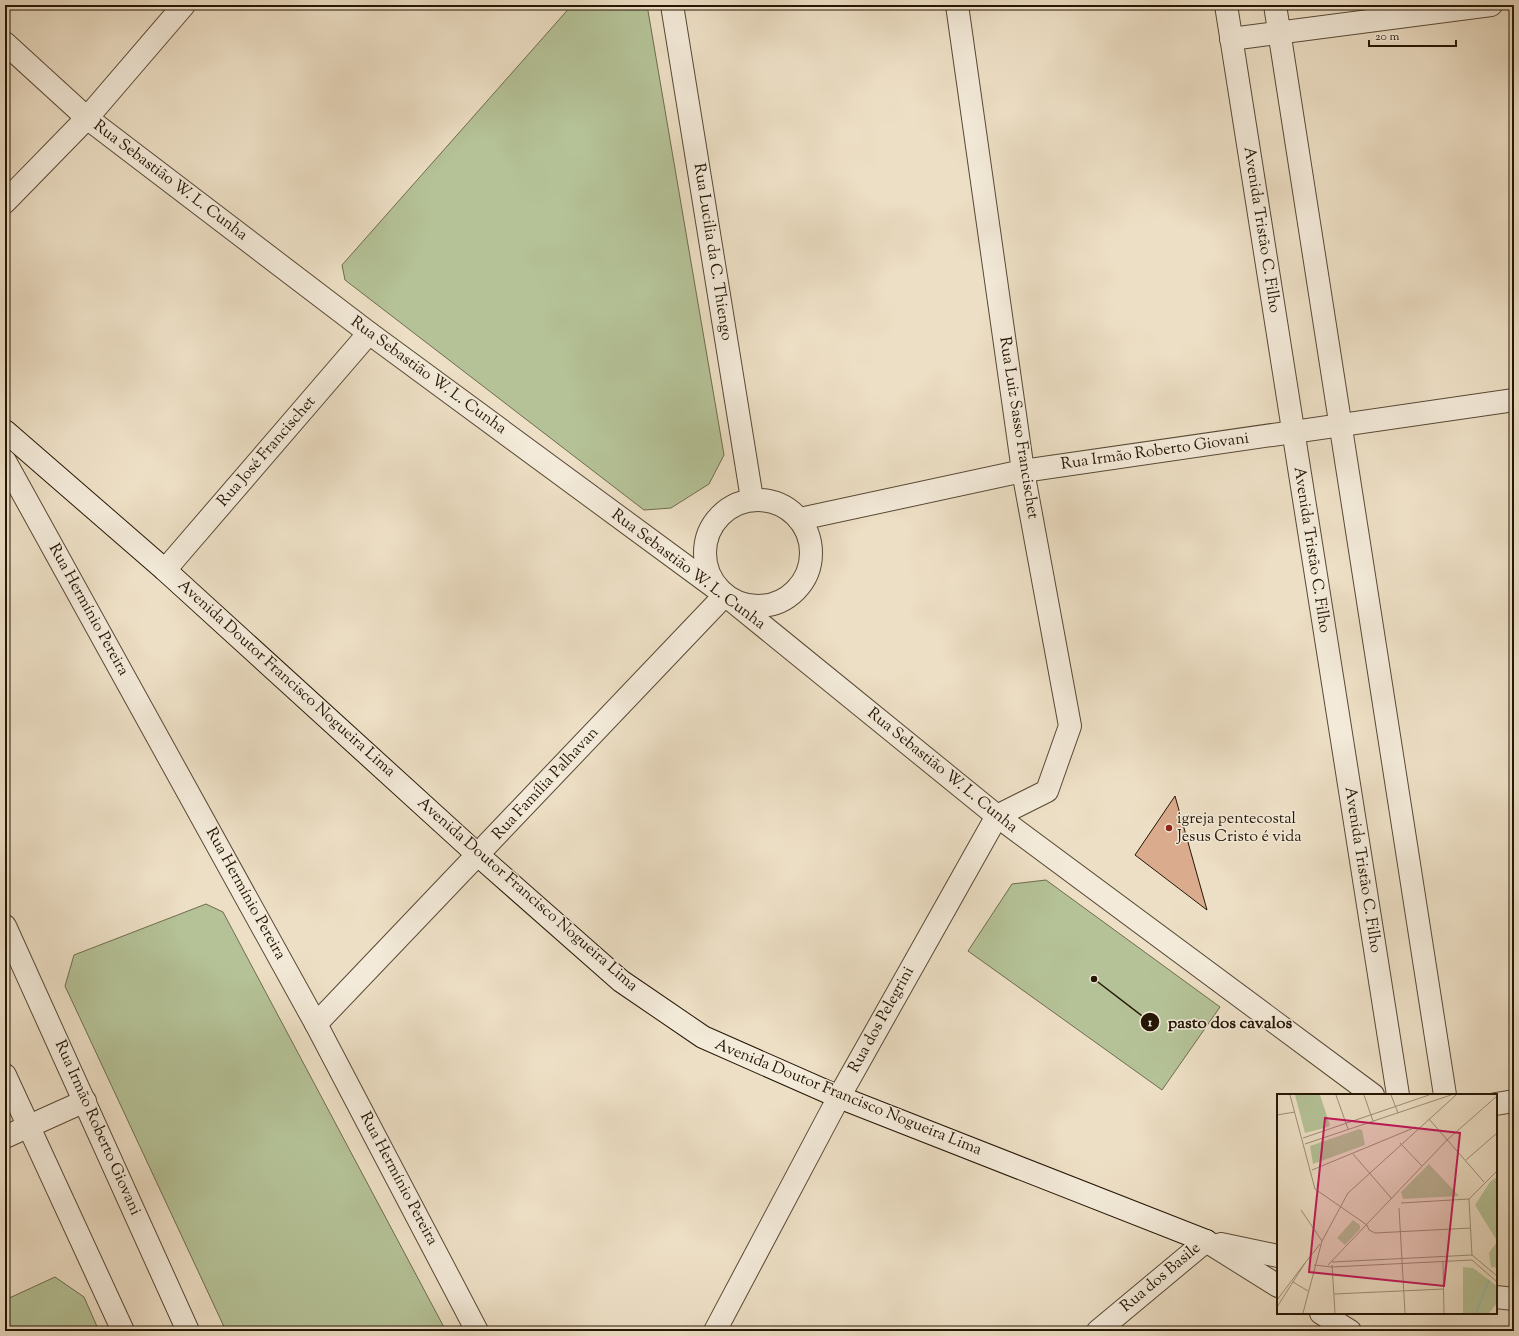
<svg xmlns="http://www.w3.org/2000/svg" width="1519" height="1336" font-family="'Sorts Mill Goudy',serif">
<rect width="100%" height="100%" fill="#eddfc5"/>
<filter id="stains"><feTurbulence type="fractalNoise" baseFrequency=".005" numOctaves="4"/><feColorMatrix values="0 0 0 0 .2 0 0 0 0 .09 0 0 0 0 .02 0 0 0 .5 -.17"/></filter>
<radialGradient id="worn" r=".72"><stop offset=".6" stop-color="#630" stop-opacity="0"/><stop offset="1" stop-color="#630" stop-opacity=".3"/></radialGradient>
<g fill="#b5c297" stroke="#6e6c4e">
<polygon points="572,5 647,5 724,455 709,484 671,508 644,510 345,280 342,265"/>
<polygon points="1046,880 1220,1007 1162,1090 968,951 1012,884"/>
<polygon points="206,904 223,912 446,1331 226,1331 65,986 74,955"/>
<polygon points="55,1277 84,1297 99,1331 5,1331 5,1300"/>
</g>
<polygon fill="#daac8d" stroke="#261705" points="1175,796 1207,910 1135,855"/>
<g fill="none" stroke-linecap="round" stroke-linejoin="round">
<defs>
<g id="street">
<polyline points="672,5 752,499"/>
<polyline points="1226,5 1398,1095"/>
<polyline points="1275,5 1445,1095"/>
<polyline points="1231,39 1491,5"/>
<polyline points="5,43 87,118 369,333 725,595 997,816 1373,1095"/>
<polyline points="5,202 87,118 184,5"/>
<polyline points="5,461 316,1024 477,1331"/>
<circle cx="758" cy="553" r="53"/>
<polyline points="800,519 1023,471 1514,400"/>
<polyline points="165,570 369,333"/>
<polyline points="5,926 188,1331"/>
<polyline points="316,1024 725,595"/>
<polyline points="5,1075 123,1331"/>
<polyline points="1496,1104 1514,1101"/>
<polyline points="5,1137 85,1101"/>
<polyline points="1206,1241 1278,1286"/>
<polyline points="1221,1244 1278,1256"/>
<polyline points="1496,1297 1514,1299"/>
<polyline points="1321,1313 1350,1331"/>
<polyline points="715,1331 839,1097 997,816 1047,791 1070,726 1023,471 957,5"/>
<polyline points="1098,1331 1206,1241"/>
</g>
<polyline id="secondary" points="5,431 165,570 478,855 621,981 703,1037 839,1097 1206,1241"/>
</defs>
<use href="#street" stroke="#584935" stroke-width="24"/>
<use href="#secondary" stroke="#261705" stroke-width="24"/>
<use href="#street" stroke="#f3ead9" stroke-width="22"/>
<use href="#secondary" stroke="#f3ead9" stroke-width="22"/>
</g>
<circle fill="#8f2418" stroke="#f3ead9" stroke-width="1.5" cx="1169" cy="828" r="4"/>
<g text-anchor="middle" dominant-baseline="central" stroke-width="3" stroke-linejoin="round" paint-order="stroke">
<g font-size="16" fill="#261705" stroke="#f3ead9">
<text transform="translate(170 181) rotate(37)">Rua Sebastião W. L. Cunha</text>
<text transform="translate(1261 230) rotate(81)">Avenida Tristão C. Filho</text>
<text transform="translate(712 252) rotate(81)">Rua Lucilia da C. Thiengo</text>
<text transform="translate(428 376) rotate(36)">Rua Sebastião W. L. Cunha</text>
<text transform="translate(1018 428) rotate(81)">Rua Luiz Sasso Francischet</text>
<text transform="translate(267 452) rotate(-49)">Rua José Francischet</text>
<text transform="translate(1155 452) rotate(-8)">Rua Irmão Roberto Giovani</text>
<text transform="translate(1311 550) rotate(81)">Avenida Tristão C. Filho</text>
<text transform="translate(688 570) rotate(37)">Rua Sebastião W. L. Cunha</text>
<text transform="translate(88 610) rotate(61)">Rua Hermínio Pereira</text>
<text transform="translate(286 679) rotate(42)">Avenida Doutor Francisco Nogueira Lima</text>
<text transform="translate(942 771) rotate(39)">Rua Sebastião W. L. Cunha</text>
<text transform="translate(546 784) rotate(-47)">Rua Família Palhavan</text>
<text transform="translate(1362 870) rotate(81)">Avenida Tristão C. Filho</text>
<text transform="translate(245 894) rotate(61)">Rua Hermínio Pereira</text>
<text transform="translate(527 895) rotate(41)">Avenida Doutor Francisco Nogueira Lima</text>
<text transform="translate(882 1020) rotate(-61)">Rua dos Pelegrini</text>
<text transform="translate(848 1098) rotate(22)">Avenida Doutor Francisco Nogueira Lima</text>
<text transform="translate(97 1128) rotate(66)">Rua Irmão Roberto Giovani</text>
<text transform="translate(398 1179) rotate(62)">Rua Hermínio Pereira</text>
<text transform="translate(1161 1278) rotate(-40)">Rua dos Basile</text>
</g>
<g font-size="16" fill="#261705" stroke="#f3ead9" text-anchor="start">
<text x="1177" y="819">igreja pentecostal<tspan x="1177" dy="18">Jesus Cristo é vida</tspan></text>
</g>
</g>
<g transform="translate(1277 1094)">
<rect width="220" height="220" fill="#eddfc5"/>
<path d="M 18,1 L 43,1 L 53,31 L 51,33 L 28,39 ZM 82,35 L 85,36 L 88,51 L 36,70 L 33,52 ZM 152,70 L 182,102 L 126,105 L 124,98 ZM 220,83 L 220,147 L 198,111 L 213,88 ZM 76,126 L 83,131 L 83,135 L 68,151 L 60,144 ZM 220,148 L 220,174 L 214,173 L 212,159 ZM 186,173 L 196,174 L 220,192 L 220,209 L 212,219 L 186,219 Z" fill="#b5c297"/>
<path fill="none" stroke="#9abdae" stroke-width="2" d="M 199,219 L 212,186"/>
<path fill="none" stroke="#9d8f78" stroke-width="1" d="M 13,1 L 38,95 L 90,131 L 92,136 L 98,139 L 194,134M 59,1 L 71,35M 87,1 L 96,27M 114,1 L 121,19M 0,21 L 18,18M 152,25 L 207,88M 26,44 L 152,1M 123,49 L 145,72M 28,50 L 174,1M 76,60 L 115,105M 189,66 L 220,39M 35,76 L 139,33M 124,109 L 192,105M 122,114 L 128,219M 24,116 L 45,147M 195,162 L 192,105 L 220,77M 166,167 L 167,219M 55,168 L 195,161 L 220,182M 28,169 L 43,150M 37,171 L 55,173 L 195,166 L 220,188M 51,171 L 170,46 L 220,2M 55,171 L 58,219M 16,188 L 31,197M 57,200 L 167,195M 0,206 L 28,169 L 0,213M 26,219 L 45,147 L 71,99 L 179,1"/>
<path fill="#c2185b" fill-opacity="0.15" stroke="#c2185b" stroke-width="2" d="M 48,24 L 183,39 L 167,192 L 32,178 Z"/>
<rect width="220" height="220" fill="none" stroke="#261705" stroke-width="2"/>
</g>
<path fill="none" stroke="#261705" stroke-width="1.5" d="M1094 979L1150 1022"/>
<g fill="#261705" stroke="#f3ead9" stroke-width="1.5">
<circle cx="1094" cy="979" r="4"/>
<circle cx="1150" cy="1022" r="10"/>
</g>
<g font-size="12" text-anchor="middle" font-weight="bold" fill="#fff">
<text x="1150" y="1026">1</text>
</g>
<g font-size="17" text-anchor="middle" font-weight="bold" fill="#261705" stroke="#f3ead9" stroke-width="3" stroke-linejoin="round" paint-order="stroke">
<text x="1230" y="1028">pasto dos cavalos</text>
</g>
<rect width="1519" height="1336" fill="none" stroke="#eddfc5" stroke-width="20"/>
<rect x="6" y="6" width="1507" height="1324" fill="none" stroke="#261705" stroke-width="2"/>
<rect x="10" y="10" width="1499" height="1316" fill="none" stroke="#261705"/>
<path d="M1369 40v6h87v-6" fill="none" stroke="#261705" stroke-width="2"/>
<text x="1375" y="40" font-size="12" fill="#261705" stroke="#f3ead9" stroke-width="3" paint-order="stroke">20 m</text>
<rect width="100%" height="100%" filter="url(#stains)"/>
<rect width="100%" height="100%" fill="url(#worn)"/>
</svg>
